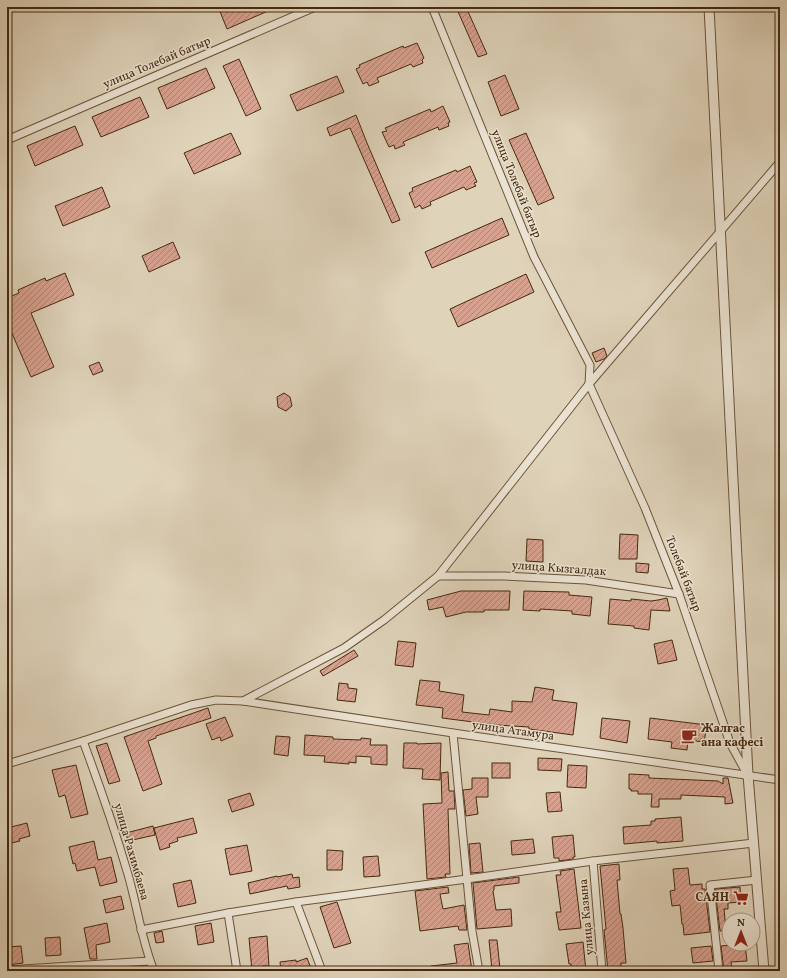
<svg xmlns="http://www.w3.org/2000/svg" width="787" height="978" font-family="Vollkorn,serif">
<defs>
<pattern id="building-hatch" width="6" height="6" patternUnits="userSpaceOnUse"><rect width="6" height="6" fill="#d8a291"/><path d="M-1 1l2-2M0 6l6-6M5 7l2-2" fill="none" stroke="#b18475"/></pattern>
</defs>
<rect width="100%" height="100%" fill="#dfd3ba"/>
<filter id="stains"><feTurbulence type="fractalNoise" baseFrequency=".005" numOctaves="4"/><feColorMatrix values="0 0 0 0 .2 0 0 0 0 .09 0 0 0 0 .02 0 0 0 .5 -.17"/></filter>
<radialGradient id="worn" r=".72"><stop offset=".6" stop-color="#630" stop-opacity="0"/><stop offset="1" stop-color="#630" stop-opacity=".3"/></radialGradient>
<g fill="url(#building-hatch)" stroke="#45290c">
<polygon points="223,7 277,7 227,29 219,9"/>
<polygon points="456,7 466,7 487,54 478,57"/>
<polygon points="417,43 424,58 422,60 423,63 413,67 411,64 392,72 377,78 379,82 369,86 367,82 363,84 356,69 360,67 359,65 403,46 404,48"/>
<polygon points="239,59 261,109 246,116 223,66"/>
<polygon points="206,68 215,88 167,109 158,88"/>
<polygon points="505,75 519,109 501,116 488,82"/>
<polygon points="337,76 344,92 297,111 290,95"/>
<polygon points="140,97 149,117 101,137 92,117"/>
<polygon points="443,106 450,122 448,123 449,126 439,130 438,127 403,142 405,145 395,149 394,145 389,147 382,132 387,131 385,128 430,109 431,112"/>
<polygon points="356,115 367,143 400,220 392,223 350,128 330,136 327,128"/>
<polygon points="75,126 83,145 35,166 27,146"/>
<polygon points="231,133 241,154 194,174 184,153"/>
<polygon points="526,133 554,198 538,205 509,140"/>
<polygon points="470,166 477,182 474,183 476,186 466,190 464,187 430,202 431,205 422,209 420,205 415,208 409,193 413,191 412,188 456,170 457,172"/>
<polygon points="102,187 110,207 63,226 55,206"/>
<polygon points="502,218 509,235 432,268 425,252"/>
<polygon points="173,242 180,258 149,272 142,256"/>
<polygon points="65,273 74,295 31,313 54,367 31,377 7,322 7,298 19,293 18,290 45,278 46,281"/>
<polygon points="526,274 534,292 458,327 450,309"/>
<polygon points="604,348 607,356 604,359 596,362 592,353"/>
<polygon points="99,362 103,371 93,375 89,366"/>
<polygon points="284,393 290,397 292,406 286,411 278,407 277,397"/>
<polygon points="620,534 638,535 637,559 619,559"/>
<polygon points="527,539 543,540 543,562 526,561"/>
<polygon points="636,563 649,564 648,573 636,572"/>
<polygon points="461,591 510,591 509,610 484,610 484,612 466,612 446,617 443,607 429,610 427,600"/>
<polygon points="524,591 569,592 569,595 592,597 590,616 572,614 572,611 540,609 540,611 523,610"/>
<polygon points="667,598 670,611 651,610 649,630 634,628 634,626 608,624 610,599 631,601 631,599 651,601 658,600"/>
<polygon points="672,640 677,660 658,664 654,644"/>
<polygon points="398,641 416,643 413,667 395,665"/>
<polygon points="354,650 358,656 323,676 320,671"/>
<polygon points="420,680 440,682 439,691 464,695 462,712 489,715 490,709 512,712 512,701 532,702 535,687 554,690 552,700 577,703 573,735 529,729 529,727 497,725 442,718 443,708 416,705"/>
<polygon points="339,683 348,684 348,688 357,689 355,702 337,700"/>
<polygon points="208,708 211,718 156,736 156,738 148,741 162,784 143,791 124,737"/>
<polygon points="225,717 233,736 221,741 220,737 212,740 206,724"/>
<polygon points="602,718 630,721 627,743 600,738"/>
<polygon points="650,718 707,725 704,742 688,740 687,750 671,748 672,742 648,739"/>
<polygon points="305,735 333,737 333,739 361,740 361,738 371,739 370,745 387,745 387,765 371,764 371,757 356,756 356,763 349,762 349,764 324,762 325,756 304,755"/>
<polygon points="276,736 290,737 288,756 274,754"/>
<polygon points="107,743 120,781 109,784 96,746"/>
<polygon points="404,743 417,743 417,744 441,743 440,780 422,779 423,769 403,768"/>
<polygon points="538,758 562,759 561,771 538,770"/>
<rect x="492" y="763" width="18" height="15"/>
<polygon points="76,765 88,814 71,818 65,795 59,797 52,770"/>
<polygon points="568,765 587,766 586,788 567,787"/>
<polygon points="448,772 449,791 454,791 455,809 448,809 450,874 445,874 446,877 427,879 423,804 442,803 441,773"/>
<polygon points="629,774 649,775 649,778 718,781 723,784 723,778 728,778 733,803 725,804 725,797 681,795 681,799 659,799 659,807 651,807 652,794 638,794 638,791 631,791 631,789 629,789"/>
<polygon points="472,778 488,778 488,797 476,797 478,814 466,816 463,790 472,789"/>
<polygon points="560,792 562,811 548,812 546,793"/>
<polygon points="250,793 254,805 232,812 228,800"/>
<polygon points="681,817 683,841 657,843 657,841 624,844 623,827 651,825 651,821 655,821 655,819"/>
<polygon points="193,818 197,833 177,838 178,841 169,844 170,847 160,850 154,828"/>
<polygon points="27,823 30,836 19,839 20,841 7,844 7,828"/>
<polygon points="153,826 155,835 128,841 126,833"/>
<polygon points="573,835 575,857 573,857 573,859 559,861 559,858 554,858 552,837"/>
<polygon points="533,839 535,853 512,855 511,841"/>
<polygon points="94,841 98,860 111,857 117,882 100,886 95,867 77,871 75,863 73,864 69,847"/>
<polygon points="480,843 483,872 471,873 469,844"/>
<polygon points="247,845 252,871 230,875 225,849"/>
<polygon points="327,850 343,851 342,870 327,870"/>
<polygon points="378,856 380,876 364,877 363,857"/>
<polygon points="619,864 620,880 617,880 620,914 621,914 623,928 626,963 621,963 621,971 608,971 604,930 606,929 600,866"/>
<polygon points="688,868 690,885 702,884 702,889 705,889 710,932 684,935 683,924 682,924 680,905 672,906 670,891 675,890 673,869"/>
<polygon points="574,869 581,928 559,930 556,912 561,912 556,875 561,875 560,871"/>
<polygon points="292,874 293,878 299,877 300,887 288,889 287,886 250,894 248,883 277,876 277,877"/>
<polygon points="519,877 519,883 494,886 494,890 493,891 496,910 511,909 512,926 477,929 473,883"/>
<polygon points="191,880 196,903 178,907 173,884"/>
<polygon points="448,887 449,893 440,894 443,909 464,905 467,930 459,930 458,926 420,931 415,891"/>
<polygon points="740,887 741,902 728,903 728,909 724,909 726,930 720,931 715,889"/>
<polygon points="121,896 124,909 106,913 103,900"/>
<polygon points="337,902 351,943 334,948 320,907"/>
<polygon points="107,923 110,942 96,945 97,959 90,959 84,928"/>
<polygon points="211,923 214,942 198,945 195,926"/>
<polygon points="162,931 164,942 156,943 154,933"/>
<polygon points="267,936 269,966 262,966 263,971 252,971 249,938"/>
<polygon points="60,937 61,955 46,956 45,938"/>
<polygon points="489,940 497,940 500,969 492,970"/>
<polygon points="583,942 586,971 572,971 571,964 569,964 566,944"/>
<polygon points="468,943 472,971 431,971 431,966 457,963 454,945"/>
<polygon points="745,944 747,961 731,962 732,971 724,971 721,946"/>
<polygon points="21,946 23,963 7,965 7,947"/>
<polygon points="711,946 713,961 693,963 691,948"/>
<polygon points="307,958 312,971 281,971 280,962 296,960 296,962"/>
</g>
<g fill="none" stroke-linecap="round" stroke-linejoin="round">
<defs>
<g id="minor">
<polyline points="432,7 534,257 590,365 589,384 645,508 679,594 730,743 747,774"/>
<polyline points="7,140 315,7"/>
<polyline points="438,576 504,576 586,580 679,594"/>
<polyline points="243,701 453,733 780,780"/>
<polyline points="453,733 472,931 479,971"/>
<path d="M 83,741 C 99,784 114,827 127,871 C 137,904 141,939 154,971"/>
<polyline points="7,764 83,741 191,705 216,700 243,701 344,648 384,620 438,576 589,384 780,162"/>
<polyline points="593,861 602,971"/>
<polyline points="296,902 322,971"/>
<polyline points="228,913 237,971"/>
<polyline points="141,930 228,913 296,902 467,879 593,861 754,843"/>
<polyline points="7,970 150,961"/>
<polyline points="719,971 710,885 757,880"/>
</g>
<polyline id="tertiary" points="709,7 748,775 764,971"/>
</defs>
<use href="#minor" stroke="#6c5438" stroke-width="9"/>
<use href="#tertiary" stroke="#6c5438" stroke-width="11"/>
<use href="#minor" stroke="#eae2d2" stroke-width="7"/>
<use href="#tertiary" stroke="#eae2d2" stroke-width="9"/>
</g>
<defs>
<symbol id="cafe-bare" viewBox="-9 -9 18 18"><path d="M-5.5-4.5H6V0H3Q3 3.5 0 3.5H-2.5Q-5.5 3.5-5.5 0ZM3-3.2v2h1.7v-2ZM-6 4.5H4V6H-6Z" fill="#8f2418" stroke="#eae2d2" stroke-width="2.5" paint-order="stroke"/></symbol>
<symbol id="supermarket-bare" viewBox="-9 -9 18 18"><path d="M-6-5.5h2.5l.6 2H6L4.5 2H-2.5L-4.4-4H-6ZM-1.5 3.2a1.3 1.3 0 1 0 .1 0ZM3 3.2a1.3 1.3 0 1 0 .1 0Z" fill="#8f2418" stroke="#eae2d2" stroke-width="2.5" paint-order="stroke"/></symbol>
</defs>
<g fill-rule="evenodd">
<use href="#cafe-bare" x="678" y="725" width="22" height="22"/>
<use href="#supermarket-bare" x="730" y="887" width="22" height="22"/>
</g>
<g text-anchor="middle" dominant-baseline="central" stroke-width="3" stroke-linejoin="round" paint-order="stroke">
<g font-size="12" fill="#45290c" stroke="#eae2d2">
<text transform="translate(157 63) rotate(-23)">улица Толебай батыр</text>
<text transform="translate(516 184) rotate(68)">улица Толебай батыр</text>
<text transform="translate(559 569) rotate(4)">улица Кызгалдак</text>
<text transform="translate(683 574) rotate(69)">Толебай батыр</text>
<text transform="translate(513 731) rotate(8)">улица Атамура</text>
<text transform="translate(131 852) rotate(74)">улица Рахимбаева</text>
<text transform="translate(587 917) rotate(-95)">улица Казына</text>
</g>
<g font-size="12" font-weight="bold" fill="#45290c" stroke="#eae2d2" text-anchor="start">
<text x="701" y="729">Жалғас<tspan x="701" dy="14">ана кафесі</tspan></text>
<text x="729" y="898" text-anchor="end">САЯН</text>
</g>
</g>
<rect width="787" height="978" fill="none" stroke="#dfd3ba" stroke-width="24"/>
<rect x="8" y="8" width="771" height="962" fill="none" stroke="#45290c" stroke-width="2"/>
<rect x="12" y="12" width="763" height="954" fill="none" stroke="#45290c"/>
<g transform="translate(741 932)"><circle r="19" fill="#eae2d2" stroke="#a89883"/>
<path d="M0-3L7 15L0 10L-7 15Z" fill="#8f2418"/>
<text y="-6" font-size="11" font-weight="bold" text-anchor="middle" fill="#45290c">N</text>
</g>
<rect width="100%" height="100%" filter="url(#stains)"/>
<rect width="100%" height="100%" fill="url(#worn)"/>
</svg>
